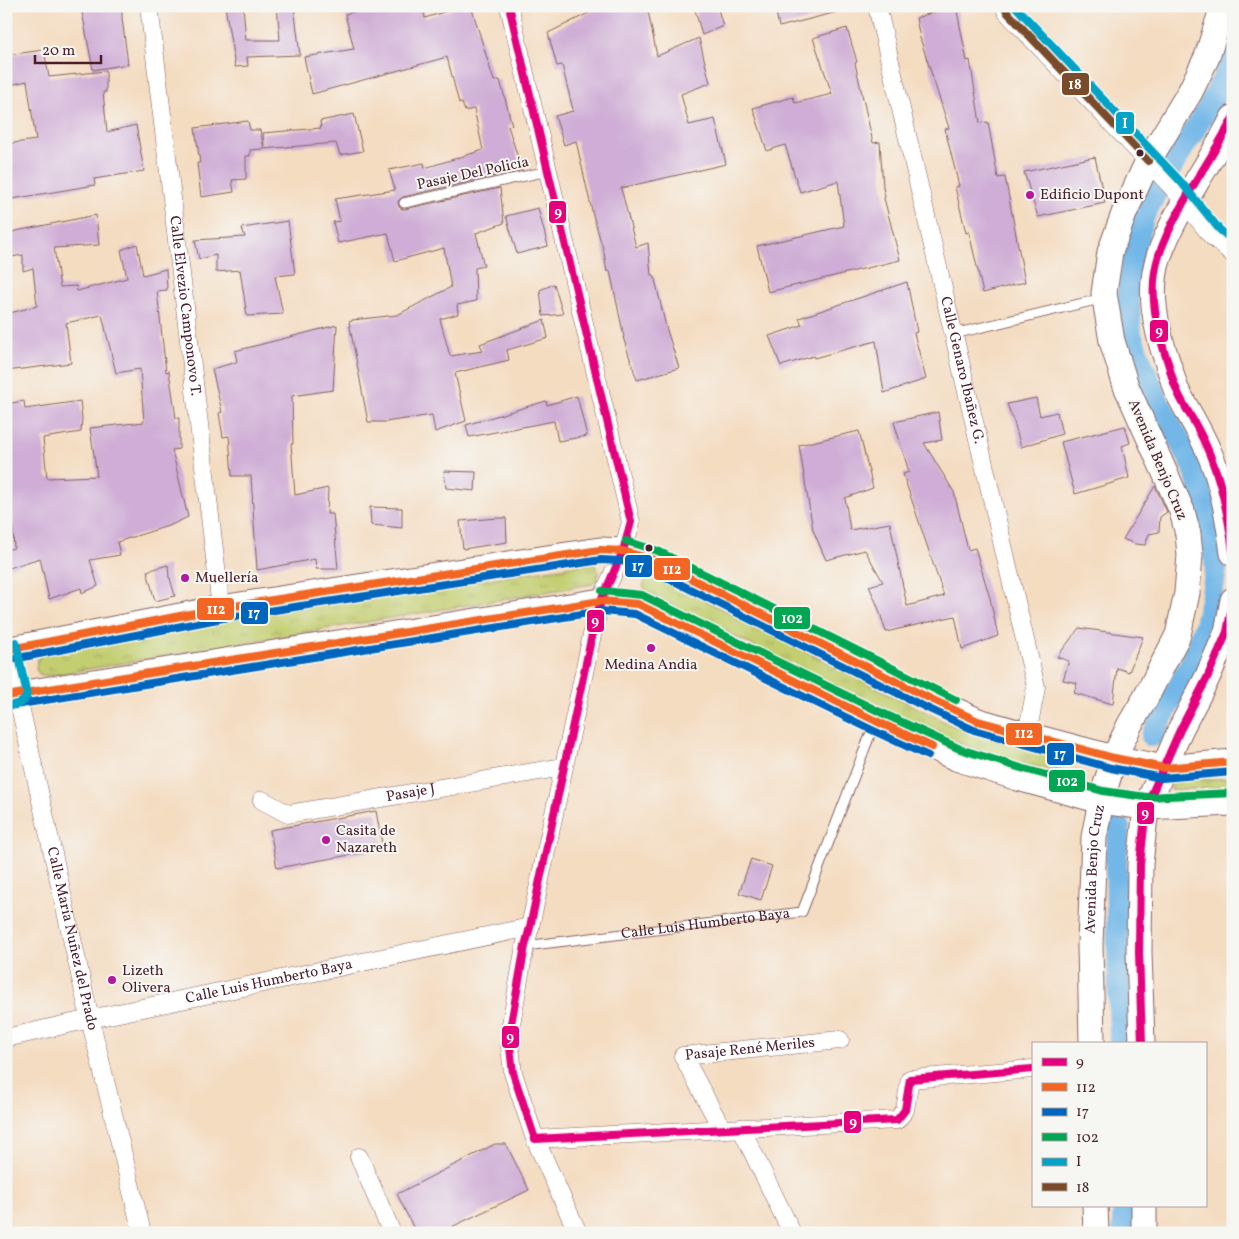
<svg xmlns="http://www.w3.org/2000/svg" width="1239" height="1239" font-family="Vollkorn,serif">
<defs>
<pattern id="grass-tufts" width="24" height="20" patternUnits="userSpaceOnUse" patternTransform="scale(1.25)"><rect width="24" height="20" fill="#c2ce70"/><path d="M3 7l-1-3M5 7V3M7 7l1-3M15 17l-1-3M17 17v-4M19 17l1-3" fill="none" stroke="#a8b061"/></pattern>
</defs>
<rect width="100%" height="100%" fill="#f6f6f2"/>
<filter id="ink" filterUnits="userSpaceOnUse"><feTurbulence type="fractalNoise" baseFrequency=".02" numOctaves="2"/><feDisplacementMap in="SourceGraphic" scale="10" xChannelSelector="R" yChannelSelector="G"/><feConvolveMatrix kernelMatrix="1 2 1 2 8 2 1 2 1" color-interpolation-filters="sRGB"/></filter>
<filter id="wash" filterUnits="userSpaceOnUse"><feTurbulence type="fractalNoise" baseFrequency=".0096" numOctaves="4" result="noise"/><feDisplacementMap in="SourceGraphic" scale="20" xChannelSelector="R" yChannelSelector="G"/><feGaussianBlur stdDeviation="1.12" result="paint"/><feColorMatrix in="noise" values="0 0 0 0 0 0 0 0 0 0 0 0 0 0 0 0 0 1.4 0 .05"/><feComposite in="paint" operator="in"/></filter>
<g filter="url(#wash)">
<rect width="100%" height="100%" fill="#f4dcc1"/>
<g fill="url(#grass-tufts)" stroke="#86764e">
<polygon points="586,564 595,565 599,571 597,580 593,584 47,676 39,674 36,669 37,661 41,655 216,621"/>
<polygon points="653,575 661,578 949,724 994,739 1053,755 1059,758 1063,764 1060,769 1053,771 1044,769 991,754 940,737 891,715 646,592 643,585 647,578"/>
<polygon points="1233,778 1233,787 1171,790 1173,781"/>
</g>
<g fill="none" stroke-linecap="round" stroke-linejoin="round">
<g stroke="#72b7e8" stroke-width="22">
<polyline points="1152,736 1190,665 1204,628 1211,600 1216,568 1209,520 1194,468 1158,401 1142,364 1131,335 1128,294 1134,251 1144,216 1155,194 1208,108 1226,73 1233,57"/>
<polyline points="1119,825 1116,861 1120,1043"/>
<polyline points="1123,1205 1123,1233"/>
</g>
</g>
<g id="blocks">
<g fill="#cfadd6">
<polygon points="81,6 122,6 122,18 128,64 93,70"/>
<polygon points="225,6 243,6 246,40 280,40 277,6 294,6 300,55 247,57 248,66 235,67"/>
<polygon points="353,6 423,6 425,18 462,6 471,6 494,81 500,80 512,125 508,126 522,170 403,197 398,201 399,207 402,209 405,209 500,188 504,223 476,233 484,266 475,268 476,301 457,305 458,314 440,319 450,356 483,351 480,344 544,320 548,338 507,350 509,360 455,373 466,421 435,432 432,415 385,422 368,422 349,322 352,321 352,320 397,315 451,287 444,248 395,261 388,233 338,243 333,222 340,221 335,199 395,190 389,170 424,163 425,168 483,150 474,109 465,111 462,103 459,103 447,57 312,94 304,57 354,49 345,14 354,12"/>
<polygon points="603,6 647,6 657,56 699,38 710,83 681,94 689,125 715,119 726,164 621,188 636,247 648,243 651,275 654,275 666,327 679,368 637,380 623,337 624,337 610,271 607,272 604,252 593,215 576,141 564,145 555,116 573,111 573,110 562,65 557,66 548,33"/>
<polygon points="694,6 717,6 723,26 702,35"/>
<polygon points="775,6 836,6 837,12 779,27"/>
<polygon points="952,6 956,6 967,61 970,60 980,123 988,122 998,178 1005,177 1025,282 983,293 969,232 966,233 955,187 959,186 945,129 949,128 920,38 916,18"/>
<polygon points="847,28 857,62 855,63 873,143 880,142 883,187 885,197 884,198 900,260 768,292 757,246 844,226 838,181 800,192 785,145 767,151 753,108 793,97 795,103 832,94 813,38"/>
<polygon points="44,50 49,77 106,71 106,92 103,92 107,132 136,125 144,171 94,179 95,185 6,200 6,144 36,140 27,81 6,86 6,55"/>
<polygon points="354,114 363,151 340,155 336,143 250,150 250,156 246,156 246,179 232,180 234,192 201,197 197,163 200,163 195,128 248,121 250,130 260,130 264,148 263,133 321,128 320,121"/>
<polygon points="1095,157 1105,203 1038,217 1024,172"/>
<polygon points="538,208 548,246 517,254 506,216"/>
<polygon points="96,215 99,245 54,248 60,287 76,286 77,291 127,278 121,250 137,244 143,275 166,269 167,290 157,291 166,372 169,371 176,418 179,418 179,449 172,450 188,517 171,525 117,542 120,555 90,560 98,586 82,593 81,588 49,599 40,558 6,569 6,550 14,548 12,514 7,490 10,490 6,439 6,404 24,401 25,409 80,401 82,418 81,432 43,438 47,478 97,476 90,428 144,422 140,369 116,373 102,315 66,323 71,363 6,371 6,314 37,306 33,268 23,271 23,255 6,258 6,233"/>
<polygon points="288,221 295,274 275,276 283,314 247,316 240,270 216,272 216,255 199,259 195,240 245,237 242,228"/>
<polygon points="907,282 917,332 914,333 926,379 884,393 876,341 814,358 813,356 781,366 769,336 802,325 799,318"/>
<polygon points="554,284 563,314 543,316 540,290"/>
<polygon points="337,325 333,390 292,396 293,444 291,444 295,495 328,488 327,514 333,514 338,569 316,569 315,559 257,570 251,476 232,476 229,436 223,437 219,413 222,412 212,369 237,362 235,351"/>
<polygon points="577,396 587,436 558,441 554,421 469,437 466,425 546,401 547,405"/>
<polygon points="1036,398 1040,416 1057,412 1062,434 1021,447 1014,422 1007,404"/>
<polygon points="938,412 942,440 924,443 954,492 968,550 975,548 990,598 998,636 962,649 955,616 886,632 878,607 869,586 883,582 865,550 826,560 813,530 799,445 859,431 873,488 845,498 850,530 890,523 907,606 944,596 903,474 909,472 894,422"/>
<polygon points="1125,426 1130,443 1122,446 1129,478 1075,494 1061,442"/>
<polygon points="444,471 476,472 475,491 446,488"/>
<polygon points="1155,486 1167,512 1160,517 1159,532 1149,534 1145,545 1135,544 1123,539"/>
<polygon points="370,507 402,508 402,528 371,525"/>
<polygon points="498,518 506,518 507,542 463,549 460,521"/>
<polygon points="168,565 169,578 170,578 175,596 155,601 147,571"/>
<polygon points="1079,628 1143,637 1129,672 1117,668 1113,704 1074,693 1077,683 1063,680 1069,661 1057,657"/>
<polygon points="376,811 383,849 277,868 270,830"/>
<polygon points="751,859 772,866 761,900 739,893"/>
<polygon points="495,1144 506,1144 529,1190 439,1233 416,1233 397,1194"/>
</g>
</g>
</g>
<g filter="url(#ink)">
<use href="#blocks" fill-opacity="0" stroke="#866160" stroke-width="1"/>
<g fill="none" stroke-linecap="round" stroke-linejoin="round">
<defs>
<g id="lane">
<polyline points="404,203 548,171"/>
<polyline points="954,334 1104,298"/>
<path id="s1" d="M 525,946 L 802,912 L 875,722"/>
</g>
<g id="street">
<path id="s2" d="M 149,6 L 221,608"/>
<polyline points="509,6 631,522 623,551 601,601 593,630 530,927 525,946 511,1024 510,1047 513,1073 535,1139 578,1233"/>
<path id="s3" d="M 877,6 L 1036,687 L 1027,735"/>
<polyline points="1004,6 1007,12 1174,189 1212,236 1233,254"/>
<path id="s4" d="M 6,644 L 90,1019 L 142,1233"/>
<path id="s5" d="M 262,800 L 288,814 L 563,767"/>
<path id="s6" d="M 6,1038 L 90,1019 L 530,927"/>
<polyline points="741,1128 792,1233"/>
<path id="s7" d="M 722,1129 L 683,1056 L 840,1040"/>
<polyline points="535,1139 897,1120 905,1110 910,1079 1033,1069"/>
<polyline points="359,1157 392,1233"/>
</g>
<g id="secondary">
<path d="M 1233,118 C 1210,165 1176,207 1159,256 C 1147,292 1156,329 1168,364 C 1171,372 1173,381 1176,389 C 1186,409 1199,429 1208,450 C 1223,483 1228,517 1233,553"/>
<polyline points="6,650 221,608 600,550 623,551 654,560 929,698 978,721 1027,735 1114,758 1164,768 1233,762"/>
<polyline points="6,696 601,601 638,604 876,721 956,758 1018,778 1101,801 1146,807 1233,803"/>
<path id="s8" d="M 1092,1043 L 1090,945 L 1094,837 L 1101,801 L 1114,758 L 1130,724 L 1145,699 L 1178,635 L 1187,593 L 1190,555 L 1188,534 L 1182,511 L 1126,386 L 1112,341 L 1104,293 L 1110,252 L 1125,211 L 1148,161 L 1190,92 L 1207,57 L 1223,6"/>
<polyline points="1142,1043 1139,952 1140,864 1146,807 1164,768 1180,730 1207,678 1227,632 1233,600"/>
<polyline points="1095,1205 1096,1233"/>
<polyline points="1144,1205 1144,1233"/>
</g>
</defs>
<use href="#lane" stroke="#866160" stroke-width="11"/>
<use href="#street" stroke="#866160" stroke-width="19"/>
<use href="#secondary" stroke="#866160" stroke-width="27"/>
<use href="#lane" stroke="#fff" stroke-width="9"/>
<use href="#street" stroke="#fff" stroke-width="18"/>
<use href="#secondary" stroke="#fff" stroke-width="25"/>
<defs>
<g id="bus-1">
<polyline points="509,6 631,522 623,551 601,601 593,630 530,927 525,946 511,1024 510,1047 513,1073 535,1139 897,1120 905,1110 910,1079 1033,1069"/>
<path d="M 1233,118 C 1209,164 1176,206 1159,255 C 1147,292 1157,331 1169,366 C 1171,374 1173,381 1176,388 C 1179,397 1185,406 1190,415 C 1199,430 1207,446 1213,463 C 1224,491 1229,521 1233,551"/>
<polyline points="1142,1043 1139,952 1140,864 1146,807 1180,730 1207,678 1227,632 1233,601"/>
</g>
<g id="bus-2">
<polyline points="6,650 221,608 600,550 623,551 654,560 929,698 978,721 1114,758 1164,768 1233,762"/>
<polyline points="6,696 601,601 638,604 876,721 932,747"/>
</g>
<g id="bus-3">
<polyline points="8,660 223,618 601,560 621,561 650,569 925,707 974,730 1111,768 1162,778 1233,772"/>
<polyline points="8,706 601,611 635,614 872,730 928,756"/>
</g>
<g id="bus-4">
<polyline points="626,541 658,551 956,700"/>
<polyline points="602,591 642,595 880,712 960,749 1021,768 1103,791 1146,797 1233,793"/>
</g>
<g id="bus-5">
<polyline points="1015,6 1181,182 1219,229 1233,241"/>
<path d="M 8,706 C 16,704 24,704 27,695 L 16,642"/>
</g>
<polyline id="bus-6" points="1004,6 1007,12 1148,161"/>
</defs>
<use href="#bus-1" stroke="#f6f6f2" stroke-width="11"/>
<use href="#bus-2" stroke="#f6f6f2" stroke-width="11"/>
<use href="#bus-3" stroke="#f6f6f2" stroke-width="11"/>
<use href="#bus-4" stroke="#f6f6f2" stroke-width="11"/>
<use href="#bus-5" stroke="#f6f6f2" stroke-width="11"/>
<use href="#bus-6" stroke="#f6f6f2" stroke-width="11"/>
<use href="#bus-1" stroke="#e5007d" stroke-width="8"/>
<use href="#bus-2" stroke="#f26522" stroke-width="8"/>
<use href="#bus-3" stroke="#0065bd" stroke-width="8"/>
<use href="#bus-4" stroke="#00a651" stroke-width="8"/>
<use href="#bus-5" stroke="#04a2c6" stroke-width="8"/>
<use href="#bus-6" stroke="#7a4b2a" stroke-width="8"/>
</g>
</g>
<g fill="#4a1f2b" stroke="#f6f6f2" stroke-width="2">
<circle cx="1140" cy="153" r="4.5"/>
<circle cx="649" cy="548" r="4.5"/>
</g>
<g fill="#b5179e" stroke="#f6f6f2" stroke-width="2">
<circle cx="1030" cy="195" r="5"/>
<circle cx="185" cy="578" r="5"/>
<circle cx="651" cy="648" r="5"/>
<circle cx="326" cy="840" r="5"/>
<circle cx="112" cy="980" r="5"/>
</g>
<g text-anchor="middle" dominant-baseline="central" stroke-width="4" stroke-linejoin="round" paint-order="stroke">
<g font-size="15" fill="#4a1f2b" stroke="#f6f6f2">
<text transform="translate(473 174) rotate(-12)">Pasaje Del Policía</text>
<text stroke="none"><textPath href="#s2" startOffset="302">Calle Elvezio Camponovo T.</textPath></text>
<text stroke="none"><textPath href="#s3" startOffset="374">Calle Genaro Ibañez G.</textPath></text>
<text transform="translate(1157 460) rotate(67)">Avenida Benjo Cruz</text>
<text stroke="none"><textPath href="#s5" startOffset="154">Pasaje J</textPath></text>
<text stroke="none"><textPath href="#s8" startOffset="174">Avenida Benjo Cruz</textPath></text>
<text stroke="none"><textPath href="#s1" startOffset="182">Calle Luis Humberto Baya</textPath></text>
<text stroke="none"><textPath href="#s4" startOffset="302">Calle María Nuñez del Prado</textPath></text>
<text stroke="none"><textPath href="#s6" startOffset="269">Calle Luis Humberto Baya</textPath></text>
<text stroke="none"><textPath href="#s7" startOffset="150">Pasaje René Meriles</textPath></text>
</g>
<g font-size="15" fill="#4a1f2b" stroke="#f6f6f2" text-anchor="start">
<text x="1040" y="195">Edificio Dupont</text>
<text x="195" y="578">Muellería</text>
<text x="651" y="665" text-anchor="middle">Medina Andia</text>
<text x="336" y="831">Casita de<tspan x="336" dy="17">Nazareth</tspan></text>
<text x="122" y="971">Lizeth<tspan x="122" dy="17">Olivera</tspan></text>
</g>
</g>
<g stroke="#f6f6f2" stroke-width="2">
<rect x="1061" y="72" width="29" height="24" rx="5" fill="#7a4b2a"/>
<rect x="1115" y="111" width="20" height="24" rx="5" fill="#04a2c6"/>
<rect x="548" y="200" width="19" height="24" rx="5" fill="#e5007d"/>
<rect x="1149" y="319" width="20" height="24" rx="5" fill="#e5007d"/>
<rect x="624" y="554" width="29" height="24" rx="5" fill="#0065bd"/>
<rect x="653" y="557" width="38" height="24" rx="5" fill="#f26522"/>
<rect x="196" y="597" width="39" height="24" rx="5" fill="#f26522"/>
<rect x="240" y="601" width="29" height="24" rx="5" fill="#0065bd"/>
<rect x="773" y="606" width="38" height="24" rx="5" fill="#00a651"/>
<rect x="586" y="609" width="19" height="24" rx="5" fill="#e5007d"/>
<rect x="1005" y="722" width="38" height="24" rx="5" fill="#f26522"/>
<rect x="1046" y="742" width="29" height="24" rx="5" fill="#0065bd"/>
<rect x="1048" y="769" width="38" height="24" rx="5" fill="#00a651"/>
<rect x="1136" y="801" width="19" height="24" rx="5" fill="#e5007d"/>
<rect x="501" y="1025" width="19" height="24" rx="5" fill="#e5007d"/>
<rect x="843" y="1110" width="19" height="24" rx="5" fill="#e5007d"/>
</g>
<g font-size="14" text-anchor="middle" font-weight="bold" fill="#fff">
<text x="1075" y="89">18</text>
<text x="1125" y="128">I</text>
<text x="558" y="217">9</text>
<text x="1159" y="336">9</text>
<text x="638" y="571">17</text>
<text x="672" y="574">112</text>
<text x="216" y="614">112</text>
<text x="254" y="618">17</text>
<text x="792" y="623">102</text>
<text x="595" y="626">9</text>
<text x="1024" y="738">112</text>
<text x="1060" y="759">17</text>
<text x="1067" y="786">102</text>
<text x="1145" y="818">9</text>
<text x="510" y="1042">9</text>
<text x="853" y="1127">9</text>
</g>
<rect width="1239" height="1239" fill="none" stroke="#f6f6f2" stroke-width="25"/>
<rect x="1032" y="1042" width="175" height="165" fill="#f6f6f2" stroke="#b1a0a2"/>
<rect x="1042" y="1058" width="25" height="8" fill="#e5007d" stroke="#b1a0a2"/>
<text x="1076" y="1066" font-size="15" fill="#4a1f2b">9</text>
<rect x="1042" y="1083" width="25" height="8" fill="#f26522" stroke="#b1a0a2"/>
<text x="1076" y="1092" font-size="15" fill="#4a1f2b">112</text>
<rect x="1042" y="1108" width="25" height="8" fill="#0065bd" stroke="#b1a0a2"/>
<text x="1076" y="1116" font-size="15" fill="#4a1f2b">17</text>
<rect x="1042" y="1133" width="25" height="8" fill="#00a651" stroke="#b1a0a2"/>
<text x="1076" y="1142" font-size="15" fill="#4a1f2b">102</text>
<rect x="1042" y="1158" width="25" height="8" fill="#04a2c6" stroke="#b1a0a2"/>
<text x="1076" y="1166" font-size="15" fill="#4a1f2b">I</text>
<rect x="1042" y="1183" width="25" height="8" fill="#7a4b2a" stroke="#b1a0a2"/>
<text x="1076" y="1192" font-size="15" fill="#4a1f2b">18</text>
<path d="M35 55v8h66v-8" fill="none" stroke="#4a1f2b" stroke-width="2.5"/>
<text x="42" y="55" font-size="15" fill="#4a1f2b" stroke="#f6f6f2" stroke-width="4" paint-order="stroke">20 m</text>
</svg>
